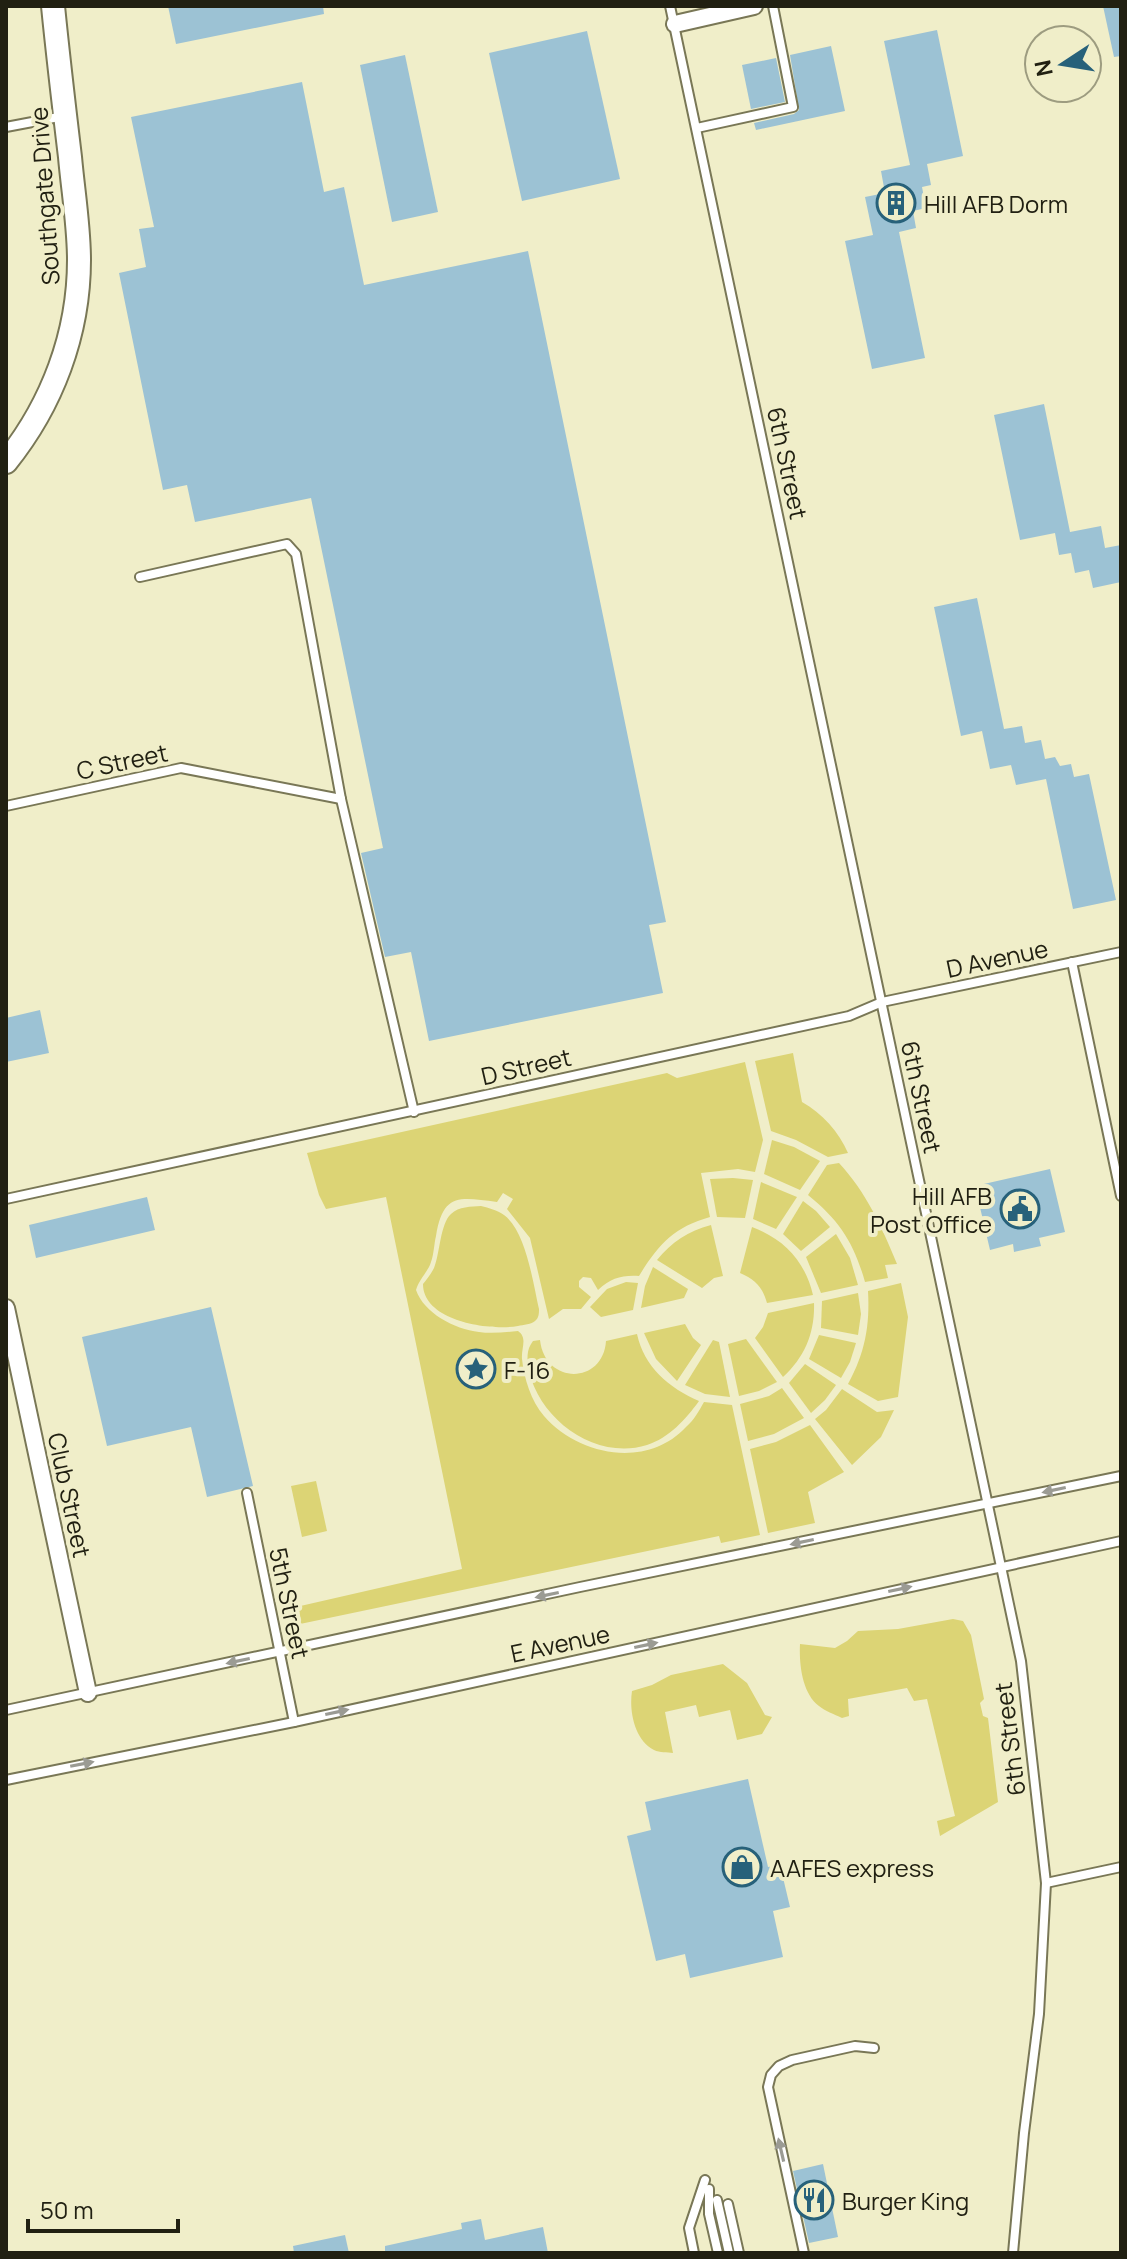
<svg xmlns="http://www.w3.org/2000/svg" width="1127" height="2259" font-family="Manrope,sans-serif">
<rect width="100%" height="100%" fill="#f0eec9"/>
<g fill="#dcd475">
<path d="M 793,1053 L 802,1102 C 822,1113 839,1132 848,1153 L 828,1157 L 796,1140 L 771,1131 L 755,1061 Z"/>
<path d="M 745,1062 L 763,1140 L 755,1172 L 738,1169 L 701,1173 L 710,1217 C 674,1227 658,1245 639,1276 C 622,1275 611,1278 598,1290 L 591,1278 L 583,1277 L 579,1281 L 579,1287 L 591,1297 L 581,1309 L 563,1309 L 549,1319 L 530,1238 L 507,1209 L 513,1199 L 503,1193 L 497,1202 C 459,1197 443,1193 436,1236 C 434,1244 434,1254 431,1262 C 428,1272 419,1279 416,1290 C 424,1313 454,1329 479,1332 C 492,1334 505,1332 518,1331 C 528,1338 521,1348 522,1359 C 524,1378 531,1401 544,1416 C 579,1456 647,1469 686,1427 C 694,1420 699,1411 704,1402 L 732,1405 L 760,1535 L 721,1543 L 719,1536 L 300,1624 L 296,1607 L 462,1569 L 386,1197 L 326,1209 L 319,1195 L 307,1153 L 667,1073 L 677,1078 Z"/>
<polygon points="772,1140 794,1147 820,1161 800,1190 764,1174"/>
<path d="M 839,1163 C 866,1192 882,1227 897,1264 L 885,1265 L 888,1278 L 865,1282 C 854,1243 840,1221 808,1195 L 827,1165 Z"/>
<polygon points="733,1178 753,1180 745,1218 717,1217 710,1179"/>
<polygon points="761,1182 797,1197 776,1229 753,1219"/>
<polygon points="803,1201 816,1211 830,1227 801,1251 783,1234"/>
<path d="M 481,1206 C 489,1208 497,1210 504,1215 C 526,1231 533,1283 539,1309 C 539,1313 539,1318 535,1321 C 532,1324 523,1325 518,1326 C 489,1331 423,1321 423,1284 C 427,1279 431,1274 434,1268 C 440,1254 440,1224 451,1214 C 459,1206 471,1207 481,1206 Z"/>
<path d="M 711,1225 L 723,1276 L 714,1278 L 702,1288 L 657,1260 C 672,1242 688,1231 711,1225 Z"/>
<path d="M 752,1227 C 784,1239 805,1261 813,1295 L 767,1303 C 763,1288 755,1279 740,1273 Z"/>
<polygon points="836,1234 850,1258 858,1285 821,1293 806,1257"/>
<polygon points="653,1267 688,1289 684,1298 641,1308 645,1286"/>
<polygon points="626,1282 638,1283 633,1310 601,1317 590,1307 607,1289"/>
<path d="M 901,1283 L 908,1317 L 898,1397 L 878,1401 L 848,1384 C 865,1353 870,1326 868,1291 Z"/>
<polygon points="858,1293 861,1314 858,1335 821,1328 822,1301"/>
<path d="M 814,1303 C 815,1332 805,1357 783,1377 L 755,1338 L 763,1327 L 768,1313 Z"/>
<polygon points="685,1324 693,1338 701,1345 677,1381 656,1359 644,1333"/>
<path d="M 637,1334 C 644,1367 669,1388 699,1401 C 686,1419 669,1438 647,1445 C 596,1461 540,1420 529,1371 C 527,1359 526,1350 533,1341 L 540,1340 C 545,1385 603,1385 606,1341 Z"/>
<polygon points="819,1335 856,1343 850,1362 841,1378 809,1359"/>
<polygon points="746,1339 777,1382 759,1391 739,1396 728,1344"/>
<polygon points="713,1340 719,1342 730,1397 705,1394 685,1385"/>
<polygon points="805,1364 836,1385 825,1400 811,1413 789,1383"/>
<polygon points="782,1388 804,1418 774,1434 748,1441 740,1404 769,1396"/>
<polygon points="842,1389 877,1412 894,1410 881,1437 852,1465 815,1419 826,1410"/>
<polygon points="810,1425 844,1472 808,1492 815,1523 768,1533 750,1449 776,1442"/>
<polygon points="316,1481 327,1531 302,1537 291,1486"/>
<path d="M 953,1619 L 963,1621 L 971,1635 L 984,1699 L 980,1703 L 983,1716 L 988,1718 L 998,1802 L 940,1836 L 937,1821 L 955,1816 L 927,1699 L 914,1701 L 907,1688 L 848,1699 L 849,1716 L 842,1718 C 834,1714 825,1711 819,1706 C 802,1693 799,1664 800,1644 L 835,1648 L 847,1641 L 858,1631 L 898,1629 Z"/>
<path d="M 723,1664 L 747,1683 L 765,1715 L 772,1717 L 762,1734 L 737,1740 L 730,1710 L 699,1717 L 696,1705 L 665,1712 L 673,1753 C 667,1752 660,1753 654,1750 C 634,1740 629,1710 632,1691 L 652,1685 L 671,1675 Z"/>
</g>
<g fill="#9cc2d4">
<polygon points="168,6 323,6 324,14 176,44"/>
<polygon points="1103,6 1121,6 1121,56 1114,57"/>
<polygon points="937,30 963,156 927,164 931,185 922,187 926,208 913,211 916,228 899,232 925,358 872,369 845,241 873,235 865,197 885,193 881,171 910,165 884,41"/>
<polygon points="587,31 620,179 522,201 489,53"/>
<polygon points="831,46 845,111 756,130 754,123 794,114 799,110 790,55"/>
<polygon points="405,55 438,212 392,222 360,65"/>
<polygon points="776,58 785,102 751,109 742,65"/>
<polygon points="302,82 324,192 344,187 364,285 528,251 666,922 649,925 663,993 429,1041 411,952 385,957 361,853 383,848 311,498 195,522 187,485 163,490 119,273 146,267 139,229 154,227 131,117"/>
<polygon points="1044,404 1070,532 1101,526 1105,548 1121,545 1121,582 1093,588 1089,570 1075,573 1071,553 1059,555 1055,533 1020,540 994,415"/>
<polygon points="977,598 1004,729 1022,726 1025,743 1041,740 1045,759 1055,757 1060,766 1071,764 1074,777 1089,774 1116,900 1073,909 1046,779 1016,785 1011,765 990,769 982,731 961,736 934,607"/>
<polygon points="40,1010 49,1053 6,1062 6,1018"/>
<polygon points="1050,1169 1065,1232 1039,1238 1041,1246 1014,1252 1013,1244 990,1250 975,1186"/>
<polygon points="147,1197 155,1230 36,1258 29,1225"/>
<polygon points="211,1307 253,1486 207,1497 191,1427 107,1446 82,1337"/>
<polygon points="748,1779 768,1867 780,1865 790,1907 773,1911 783,1957 690,1978 685,1954 656,1961 627,1836 651,1830 645,1802"/>
<polygon points="823,2164 838,2237 809,2243 793,2171"/>
<polygon points="481,2219 485,2240 543,2227 548,2253 385,2253 385,2246 462,2229 461,2223"/>
<polygon points="345,2235 349,2253 294,2253 293,2246"/>
</g>
<g fill="none" stroke-linecap="round" stroke-linejoin="round">
<defs>
<g id="lane">
<polyline points="670,6 1021,1661 1046,1883 1039,2014 1024,2133 1013,2253"/>
<polyline points="6,127 64,116"/>
<polyline points="697,128 793,107 773,6"/>
<polyline points="140,577 287,544 296,554 341,799 414,1112"/>
<polyline points="6,806 181,768 341,799"/>
<polyline points="1072,962 1121,1196"/>
<polyline points="6,1199 849,1016 882,1002 1121,952"/>
<polyline points="247,1493 294,1722"/>
<polyline points="6,1710 580,1587 1121,1476"/>
<polyline points="6,1780 294,1722 1121,1541"/>
<polyline points="1046,1883 1121,1867"/>
<polyline points="709,2189 709,2214 718,2253"/>
<polyline points="717,2200 729,2253"/>
<polyline points="728,2204 739,2253"/>
<polyline points="694,2253 689,2228 705,2180"/>
<polyline points="804,2253 768,2087 771,2075 779,2066 792,2060 855,2046 874,2048"/>
</g>
<g id="street">
<polyline points="675,24 754,6"/>
<polyline points="6,1308 88,1693"/>
</g>
<path id="secondary" d="M 6,462 C 52,405 79,334 79,260 C 79,226 73,191 70,157 C 64,107 58,56 53,6"/>
</defs>
<use href="#lane" stroke="#797756" stroke-width="12"/>
<use href="#street" stroke="#797756" stroke-width="20"/>
<use href="#secondary" stroke="#797756" stroke-width="26"/>
<use href="#lane" stroke="#fff" stroke-width="8"/>
<use href="#street" stroke="#fff" stroke-width="16"/>
<use href="#secondary" stroke="#fff" stroke-width="22"/>
</g>
<defs><path id="oneway-solid" d="M-6-.8H1V-3.2L6.5 0L1 3.2V.8H-6Z" transform="scale(2)"/></defs>
<g fill="#9b9b94">
<use href="#oneway-solid" transform="translate(1054 1490) rotate(168)"/>
<use href="#oneway-solid" transform="translate(802 1542) rotate(168)"/>
<use href="#oneway-solid" transform="translate(900 1589) rotate(-12)"/>
<use href="#oneway-solid" transform="translate(547 1595) rotate(168)"/>
<use href="#oneway-solid" transform="translate(646 1645) rotate(-12)"/>
<use href="#oneway-solid" transform="translate(238 1661) rotate(168)"/>
<use href="#oneway-solid" transform="translate(337 1712) rotate(-12)"/>
<use href="#oneway-solid" transform="translate(82 1764) rotate(-11)"/>
<use href="#oneway-solid" transform="translate(781 2150) rotate(-103)"/>
</g>
<defs>
<symbol id="building-ring" viewBox="-11 -11 22 22"><circle r="9.5" fill="#f0eec9" stroke="#27617a" stroke-width="1.5"/><path d="M-4-6H4V6H1V3H-1V6H-4ZM-2.5-4.3h1.7v1.8h-1.7ZM.8-4.3h1.7v1.8H.8ZM-2.5-1h1.7V.8h-1.7ZM.8-1h1.7V.8H.8Z" fill="#27617a"/></symbol>
<symbol id="civic-ring" viewBox="-11 -11 22 22"><circle r="9.5" fill="#f0eec9" stroke="#27617a" stroke-width="1.5"/><path d="M-.6-6.5H3V-4.5H.6V-3L4-1V1h2V6H-6V1h2V-1L-.6-3ZM-1.2 2.5V6h2.4V2.5Z" fill="#27617a"/></symbol>
<symbol id="sight-ring" viewBox="-11 -11 22 22"><circle r="9.5" fill="#f0eec9" stroke="#27617a" stroke-width="1.5"/><path d="M0-6L1.8-2.2L6-1.7L2.9 1.2L3.7 5.4L0 3.3L-3.7 5.4L-2.9 1.2L-6-1.7L-1.8-2.2Z" fill="#27617a"/></symbol>
<symbol id="shop-ring" viewBox="-11 -11 22 22"><circle r="9.5" fill="#f0eec9" stroke="#27617a" stroke-width="1.5"/><path d="M-5-2.5h2.3a2.7 3.5 0 0 1 5.4 0H5L5.5 6h-11ZM-1.5-2.5h3a1.5 2.3 0 0 0-3 0Z" fill="#27617a"/></symbol>
<symbol id="restaurant-ring" viewBox="-11 -11 22 22"><circle r="9.5" fill="#f0eec9" stroke="#27617a" stroke-width="1.5"/><path d="M-5-6h1v4h1v-4h1v4h1v-4h1v5L-1.5 .5V6h-2V.5L-5-1ZM5-6V6H3V1.5H1.5Q1.5-4 5-6Z" fill="#27617a"/></symbol>
</defs>
<g fill-rule="evenodd">
<use href="#building-ring" x="874" y="181" width="44" height="44"/>
<use href="#civic-ring" x="998" y="1187" width="44" height="44"/>
<use href="#sight-ring" x="454" y="1347" width="44" height="44"/>
<use href="#shop-ring" x="720" y="1845" width="44" height="44"/>
<use href="#restaurant-ring" x="792" y="2178" width="44" height="44"/>
</g>
<g text-anchor="middle" dominant-baseline="central" stroke-width="8" stroke-linejoin="round" paint-order="stroke">
<g font-size="24" fill="#212012" stroke="#f0eec9">
<text transform="translate(44 196) rotate(-94)">Southgate Drive</text>
<text transform="translate(788 463) rotate(78)">6th Street</text>
<text transform="translate(122 761) rotate(-12)">C Street</text>
<text transform="translate(997 958) rotate(-12)">D Avenue</text>
<text transform="translate(526 1066) rotate(-13)">D Street</text>
<text transform="translate(922 1097) rotate(78)">6th Street</text>
<text transform="translate(70 1495) rotate(78)">Club Street</text>
<text transform="translate(290 1603) rotate(78)">5th Street</text>
<text transform="translate(560 1643) rotate(-12)">E Avenue</text>
<text transform="translate(1009 1739) rotate(-97)">6th Street</text>
</g>
<g font-size="24" fill="#212012" stroke="#f0eec9" text-anchor="start">
<text x="924" y="203">Hill AFB Dorm</text>
<text x="992" y="1195" text-anchor="end">Hill AFB<tspan x="992" dy="28">Post Office</tspan></text>
<text x="504" y="1369">F-16</text>
<text x="770" y="1867">AAFES express</text>
<text x="842" y="2200">Burger King</text>
</g>
</g>
<rect width="1127" height="2259" fill="none" stroke="#212012" stroke-width="16"/>
<g transform="translate(1063 64) rotate(258)"><circle r="38" fill="#f0eec9" stroke="#9d9c80" stroke-width="2"/>
<path d="M0-6L14 30L0 20L-14 30Z" fill="#27617a"/>
<text y="-12" font-size="22" font-weight="bold" text-anchor="middle" fill="#212012">N</text>
</g>
<path d="M28 2219v12h150v-12" fill="none" stroke="#212012" stroke-width="4"/>
<text x="40" y="2219" font-size="24" fill="#212012" stroke="#f0eec9" stroke-width="6" paint-order="stroke">50 m</text>
</svg>
